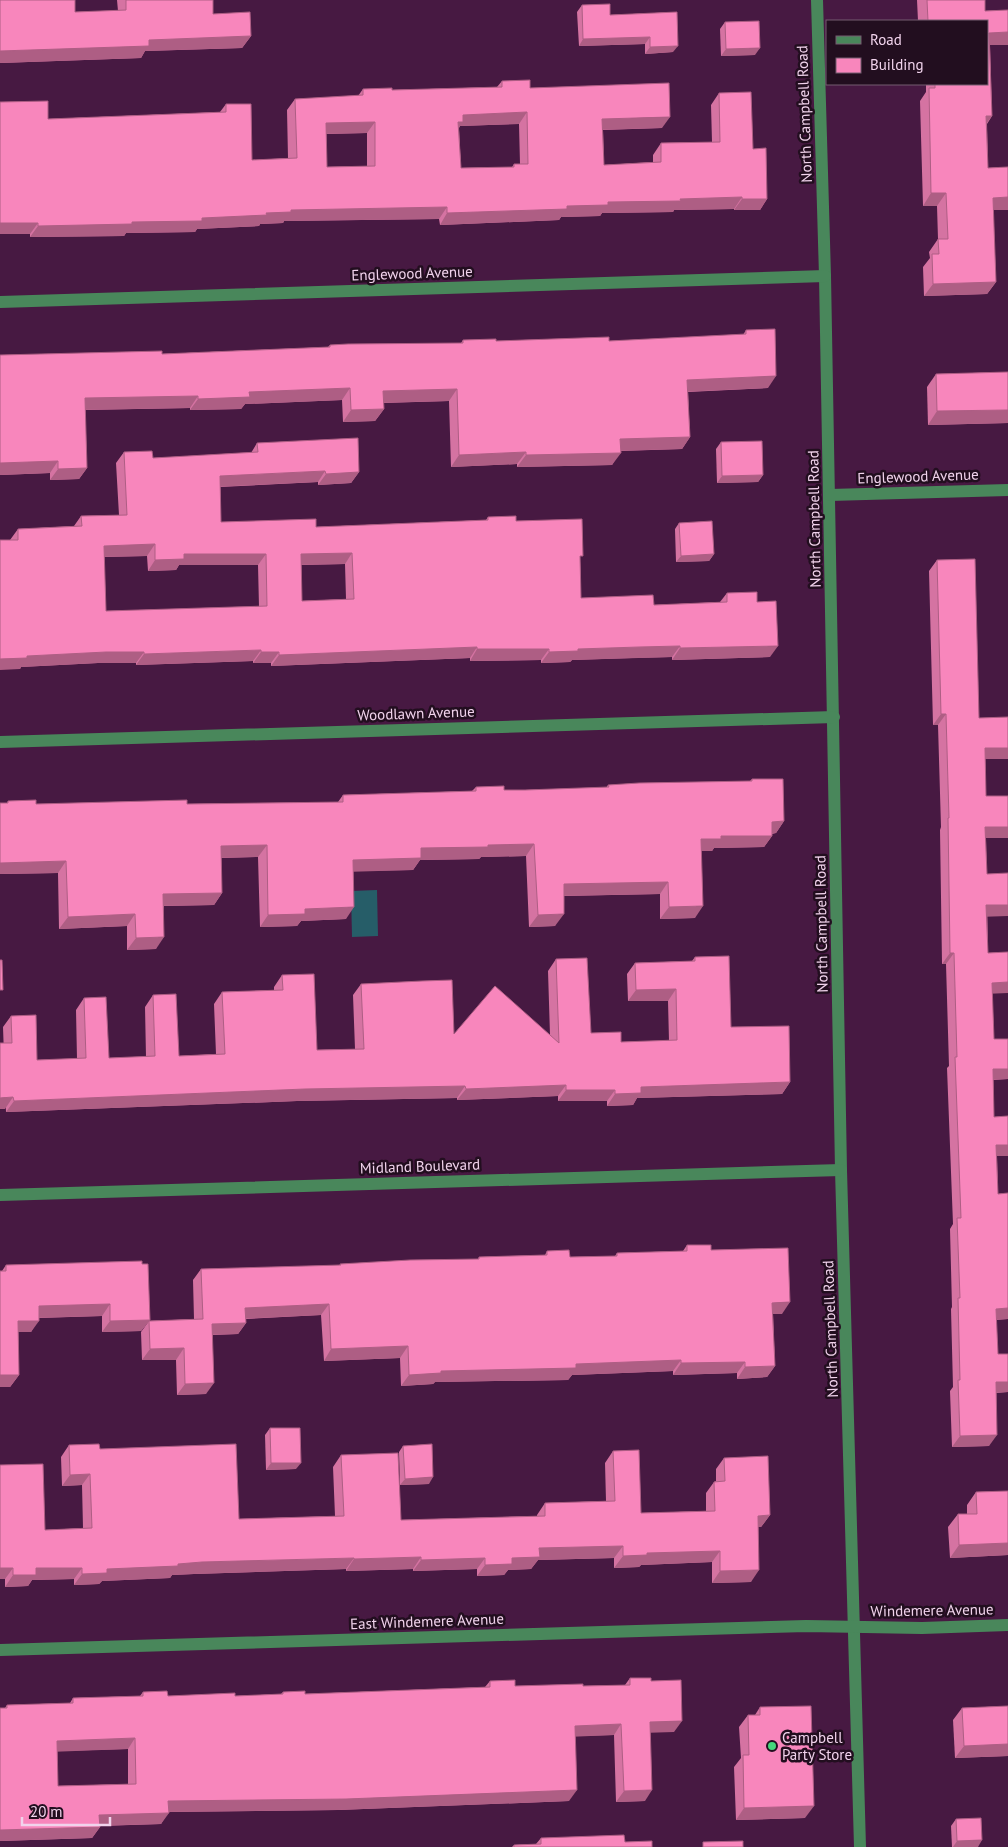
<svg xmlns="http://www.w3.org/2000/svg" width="1008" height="1847" font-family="'PT Sans',sans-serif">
<rect width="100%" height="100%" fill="#471942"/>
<polygon fill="#265d68" points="377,890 378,936 352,937 351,891"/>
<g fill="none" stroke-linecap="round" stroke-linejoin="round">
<g stroke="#49875b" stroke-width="12">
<polyline points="817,0 825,276 841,1170 860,1847"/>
<polyline points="0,302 825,276"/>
<polyline points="830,495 1008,490"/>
<polyline points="0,742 834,717"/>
<polyline points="0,1195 841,1170"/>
<polyline points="0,1650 806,1626 922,1628 1008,1625"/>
</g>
</g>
<g fill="#d573a2" fill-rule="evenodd">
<polygon points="0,0 75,12 118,11 117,0 213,0 213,14 251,36 242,48 145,51 141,58 0,63"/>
<polygon points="917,0 985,0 985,11 1008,10 1008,45 990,45 992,116 987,124 988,168 1008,167 1008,210 993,210 996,282 987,294 924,296 923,267 930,258 929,252 938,239 937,206 923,206 920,101 926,92 926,84 987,84 987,21 918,21"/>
<polygon points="582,5 610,15 677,12 673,52 645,54 645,44 579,46 577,12"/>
<polygon points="725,22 755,55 721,56 720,29"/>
<path d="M 502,81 L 530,88 L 662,128 L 603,130 L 604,165 L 653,162 L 653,155 L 661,143 L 712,142 L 711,105 L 719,93 L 753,149 L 767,199 L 760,210 L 734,210 L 734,209 L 674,210 L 673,212 L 602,213 L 600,216 L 561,217 L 559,220 L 440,225 L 439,219 L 284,221 L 283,223 L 260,224 L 259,226 L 197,229 L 195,232 L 126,233 L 124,236 L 30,237 L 30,234 L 0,234 L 0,102 L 48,119 L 220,112 L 226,104 L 252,160 L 288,158 L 287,110 L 295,99 L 358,96 L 363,89 L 392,90 L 497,87 ZM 519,124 L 520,164 L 514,164 L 512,167 L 461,168 L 459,128 L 460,126 ZM 367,133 L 367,166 L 327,167 L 326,134 Z"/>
<polygon points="746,330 768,388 688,392 690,437 682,449 620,451 612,465 517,467 517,464 451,467 449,401 383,403 384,409 375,421 343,422 342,400 245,404 241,409 190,410 190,408 85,410 87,468 79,479 50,480 50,473 0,475 0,355 162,354 328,347 330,345 461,343 463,340 496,341 609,341 743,335"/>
<polygon points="1008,372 1008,423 928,425 927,387 936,374"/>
<polygon points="721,442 763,475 758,482 717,483 716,449"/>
<path d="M 257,443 L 359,472 L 351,483 L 318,485 L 318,482 L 220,487 L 221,522 L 316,527 L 486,520 L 488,517 L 516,521 L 580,561 L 581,598 L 654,605 L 720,602 L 727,593 L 757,602 L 770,657 L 672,660 L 672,657 L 632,658 L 572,660 L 570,662 L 541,663 L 541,660 L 470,661 L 470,658 L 271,666 L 271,663 L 253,663 L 253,661 L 136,665 L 136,663 L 98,663 L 21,667 L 20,669 L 10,540 L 18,529 L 74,526 L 81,516 L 119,515 L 116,463 L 124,452 L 153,458 L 251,453 ZM 147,556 L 148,571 L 176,570 L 179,565 L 258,565 L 259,607 L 106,611 L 104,557 ZM 345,564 L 346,599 L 302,601 L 301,565 Z"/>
<polygon points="679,523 714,554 709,561 676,562 675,529"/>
<polygon points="937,560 979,718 985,759 986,796 1008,796 1008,838 986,838 988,953 1008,952 1008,993 992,993 994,1039 1008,1079 993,1080 994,1117 1008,1116 1008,1156 997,1156 998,1194 1008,1193 1008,1319 996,1320 998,1354 1008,1354 1008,1392 996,1393 989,1446 952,1447 950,1391 953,1387 951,1309 952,1307 950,1229 953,1224 947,1068 949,1066 946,964 942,964 940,830 941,827 938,725 933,725 929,571"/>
<polygon points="752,779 784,821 776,833 772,834 772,836 764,847 714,848 712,851 701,851 695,918 660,919 660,894 564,896 555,926 529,927 526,856 481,857 479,859 420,860 413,870 353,871 346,919 301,921 297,926 260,927 258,857 221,858 222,893 214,905 164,906 156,949 127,950 127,926 59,929 58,873 0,874 0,803 7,803 8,801 36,804 187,804 338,802 343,795 472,791 476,787 504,790 525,790 606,788 608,785 750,781"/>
<polygon points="695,957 731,1027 790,1082 782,1094 637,1098 633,1105 607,1106 607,1101 558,1101 558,1096 457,1100 457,1098 297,1101 6,1112 3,1027 11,1016 37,1060 77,1059 76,1010 84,998 109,1058 146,1057 145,1007 153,995 179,1056 216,1054 214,1004 222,992 274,990 274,987 282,975 317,1050 355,1049 353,995 361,984 454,1034 550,1035 548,971 556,959 591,1033 621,1042 669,1041 668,1001 628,1001 627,974 635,963 692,961"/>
<polygon points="687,1245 711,1250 782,1314 773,1314 775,1366 767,1377 737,1379 737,1373 673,1375 673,1371 572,1375 568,1380 435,1382 433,1384 401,1386 400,1358 324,1361 321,1315 246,1319 246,1323 238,1334 213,1335 206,1394 177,1395 176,1360 142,1360 141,1332 149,1321 194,1319 193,1280 201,1269 339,1266 340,1264 478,1259 479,1257 545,1255 547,1251 570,1257 615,1256 617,1253 683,1251"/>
<polygon points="6,1265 150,1320 141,1331 102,1332 102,1316 39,1318 31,1332 18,1332 19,1375 10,1387 0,1387 0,1271 2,1271"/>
<polygon points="270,1428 296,1469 266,1470 265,1435"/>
<polygon points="69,1445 100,1449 239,1519 335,1516 333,1467 341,1455 401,1520 537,1516 537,1515 545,1503 606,1501 605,1463 613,1451 641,1513 706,1511 706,1493 714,1482 716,1481 716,1469 724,1458 770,1515 761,1527 758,1527 751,1582 712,1583 712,1562 641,1565 639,1567 614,1568 614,1558 538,1560 531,1569 508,1570 504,1575 477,1576 477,1569 413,1571 413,1569 346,1571 346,1569 194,1574 172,1575 170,1578 102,1581 99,1584 74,1585 74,1579 32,1580 28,1586 5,1587 5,1579 0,1579 0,1465 45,1530 83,1528 82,1485 62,1486 61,1457"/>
<polygon points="403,1446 429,1484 400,1485 399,1452"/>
<polygon points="1008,1491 1008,1555 950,1558 948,1527 958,1514 967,1514 967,1505 976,1492"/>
<path d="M 630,1678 L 651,1681 L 674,1732 L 650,1732 L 645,1801 L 616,1802 L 614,1735 L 575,1736 L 569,1801 L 338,1810 L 168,1812 L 161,1824 L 100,1826 L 100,1827 L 92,1838 L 0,1841 L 0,1708 L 5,1708 L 7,1705 L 70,1703 L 73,1698 L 140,1696 L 143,1692 L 168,1696 L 235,1696 L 281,1694 L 283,1692 L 305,1694 L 485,1687 L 490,1681 L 515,1686 L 583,1686 L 625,1685 ZM 128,1749 L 128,1784 L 58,1786 L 57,1751 Z"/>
<polygon points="1008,1706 1008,1756 955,1758 953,1720 962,1708"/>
<polygon points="760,1707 805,1818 736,1820 734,1767 741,1758 739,1727 748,1715 755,1715"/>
<polygon points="956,1819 978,1847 952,1847 951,1826"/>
<polygon points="541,1838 625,1842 652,1847 512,1847 514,1845 536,1844"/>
</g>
<g fill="#ae5e84">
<polygon points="1008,32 1008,45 987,45 989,33"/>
<polygon points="251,36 242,48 145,51 141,58 0,63 0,51 149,40"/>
<polygon points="650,37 645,44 579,46 583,39"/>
<polygon points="678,46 673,52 645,54 650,47"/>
<polygon points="760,48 755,55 721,56 726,49"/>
<polygon points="527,112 519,124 460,126 455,133 450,133 463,115"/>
<polygon points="986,116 992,116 983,128"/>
<polygon points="670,117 662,128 594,130 602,119"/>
<polygon points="375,122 367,133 318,134 326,123"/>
<polygon points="931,193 946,193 937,206 923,206"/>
<polygon points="742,197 734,209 674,210 673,212 602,213 600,216 561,217 559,220 440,225 447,213 567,206 608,202 680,199"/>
<polygon points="1008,197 1008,210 984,210 993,198"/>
<polygon points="742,199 767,199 760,210 734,210"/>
<polygon points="447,207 439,219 284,221 283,223 260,224 259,226 197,229 195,232 126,233 124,236 30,237 38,226 202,218 291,210"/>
<polygon points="0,223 38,223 30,234 0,234"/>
<polygon points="996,282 987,294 924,296 933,284"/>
<polygon points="776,376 768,388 679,392 687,380"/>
<polygon points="350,388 342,400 245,404 241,409 190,410 198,399 249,392"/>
<polygon points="457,389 449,401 375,403 383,391"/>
<polygon points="198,396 190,408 76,410 85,398"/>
<polygon points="384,409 375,421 343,422 351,410"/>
<polygon points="1008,410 1008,423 928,425 937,411"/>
<polygon points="690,437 682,449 612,451 620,439"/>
<polygon points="526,452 517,464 451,467 459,455"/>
<polygon points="621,453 612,465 517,467 526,455"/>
<polygon points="58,461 50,473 0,475 0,463"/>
<polygon points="87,468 79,479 50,480 58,469"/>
<polygon points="325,471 318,482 212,487 220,476"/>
<polygon points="359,472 351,483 318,485 326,474"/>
<polygon points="763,475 758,482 717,483 722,476"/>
<polygon points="155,544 147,556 96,557 104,546"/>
<polygon points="352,553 345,564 293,565 301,554"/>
<polygon points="184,554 266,554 258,565 179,565 176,570 148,571 155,560"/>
<polygon points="714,554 709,561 676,562 681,556"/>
<polygon points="680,646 672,657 572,660 570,662 541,663 549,652 578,649"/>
<polygon points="778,646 770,657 672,660 680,648"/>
<polygon points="477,647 470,658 271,666 279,655"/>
<polygon points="477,649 549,649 541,660 470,661"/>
<polygon points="261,650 253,661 136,665 144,654"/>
<polygon points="106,652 144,652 136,663 98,663 21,667 20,669 0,670 0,659 27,656"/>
<polygon points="261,652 279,652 271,663 253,663"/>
<polygon points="941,714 946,714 938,725 933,725"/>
<polygon points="985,748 1008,748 1008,759 977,759"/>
<polygon points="784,821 776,833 763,834 772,822"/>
<polygon points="985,827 1008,827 1008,838 977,838"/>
<polygon points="721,836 772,836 764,847 714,848 712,851 693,851 701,839"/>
<polygon points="534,844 526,856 481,857 479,859 420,860 413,870 344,872 353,860 421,848 488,845"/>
<polygon points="267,845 258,857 213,858 221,846"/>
<polygon points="66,861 58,873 0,874 0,863"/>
<polygon points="668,882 660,894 555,896 564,884"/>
<polygon points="222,893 214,905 155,906 163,894"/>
<polygon points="986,905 1008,905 1008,916 978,917"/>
<polygon points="703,906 695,918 660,919 669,907"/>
<polygon points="354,907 346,919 301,921 297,926 260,927 268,915 305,909"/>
<polygon points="135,914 127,926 59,929 68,917"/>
<polygon points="564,914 555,926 529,927 538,915"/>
<polygon points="164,937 156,949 127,950 136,938"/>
<polygon points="950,953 954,953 946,964 942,964"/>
<polygon points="1008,982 1008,993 984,994 992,983"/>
<polygon points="676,989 668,1001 628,1001 636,990"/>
<polygon points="993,1069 1008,1069 1008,1079 985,1080"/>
<polygon points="790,1082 782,1094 637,1098 633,1105 607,1106 615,1094 641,1087"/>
<polygon points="566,1085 558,1096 457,1100 466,1089"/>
<polygon points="465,1086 457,1098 297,1101 6,1112 14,1101 305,1089"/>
<polygon points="566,1090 615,1090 607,1101 558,1101"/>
<polygon points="13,1097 5,1109 0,1109 0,1098"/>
<polygon points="996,1145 1008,1145 1008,1156 989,1156"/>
<polygon points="790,1302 782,1314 764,1314 772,1303"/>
<polygon points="110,1304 102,1316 31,1318 39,1306"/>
<polygon points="329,1304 321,1315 237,1319 245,1308"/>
<polygon points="1008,1308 1008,1319 988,1320 996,1309"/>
<polygon points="150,1320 141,1331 102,1332 110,1321"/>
<polygon points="18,1321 39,1321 31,1332 10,1332"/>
<polygon points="246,1323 238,1334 204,1335 212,1324"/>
<polygon points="408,1346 400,1358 324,1361 331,1349"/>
<polygon points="184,1348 176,1360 142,1360 150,1349"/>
<polygon points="681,1360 673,1371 572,1375 568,1380 435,1382 433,1384 401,1386 409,1375 441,1371 576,1364"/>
<polygon points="745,1362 737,1373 673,1375 681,1363"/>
<polygon points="775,1366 767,1377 737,1379 745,1367"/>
<polygon points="0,1375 19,1375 10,1387 0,1387"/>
<polygon points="996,1382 1008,1382 1008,1392 988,1393"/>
<polygon points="214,1383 206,1394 177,1395 185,1384"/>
<polygon points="997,1435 989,1446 952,1447 960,1436"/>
<polygon points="271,1463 301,1463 296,1469 266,1470"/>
<polygon points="90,1474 82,1485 62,1486 70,1475"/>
<polygon points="433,1477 429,1484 400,1485 405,1479"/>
<polygon points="770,1515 761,1527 749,1527 758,1516"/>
<polygon points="1008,1543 1008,1555 950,1558 959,1545"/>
<polygon points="623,1546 614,1558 538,1560 531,1569 508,1570 504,1575 477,1576 485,1565 512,1558 539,1548"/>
<polygon points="720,1551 712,1562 641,1565 639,1567 614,1568 623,1556 647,1553"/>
<polygon points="421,1557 413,1569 346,1571 354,1559"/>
<polygon points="354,1558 346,1569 194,1574 172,1575 170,1578 102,1581 99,1584 74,1585 82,1574 107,1569 202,1562"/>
<polygon points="485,1558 477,1569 413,1571 421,1560"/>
<polygon points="0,1568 13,1568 5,1579 0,1579"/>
<polygon points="36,1568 82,1568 74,1579 32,1580 28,1586 5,1587 13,1575"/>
<polygon points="759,1570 751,1582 712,1583 720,1571"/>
<polygon points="682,1721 674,1732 642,1733 650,1722"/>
<polygon points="621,1724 614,1735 567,1737 575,1726"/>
<polygon points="135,1738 128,1749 49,1752 57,1741"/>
<polygon points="1008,1744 1008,1756 955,1758 964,1746"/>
<polygon points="577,1790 569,1801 338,1810 160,1812 168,1801"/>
<polygon points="652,1790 645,1801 616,1802 624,1791"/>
<polygon points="814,1806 805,1818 736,1820 744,1808"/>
<polygon points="169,1813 161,1824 92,1826 99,1815"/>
<polygon points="100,1827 92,1838 0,1841 0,1830"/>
<polygon points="982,1840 978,1847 953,1847 957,1841"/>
</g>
<g fill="#f886bc" stroke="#ae5e84" fill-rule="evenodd">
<polygon points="0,0 75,0 75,12 126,10 126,0 213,0 213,14 250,12 251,36 149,40 149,46 0,51"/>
<polygon points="927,0 985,0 985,11 1008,10 1008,32 989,33 992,116 986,116 988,168 1008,167 1008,197 993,198 996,282 933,284 932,254 939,254 938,239 948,239 946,193 931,193 929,88 935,88 935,84 987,84 987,21 928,21"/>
<polygon points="610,4 610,15 677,12 678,46 650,47 650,37 583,39 582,5"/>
<polygon points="759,21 760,48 726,49 725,22"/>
<path d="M 530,80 L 530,88 L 669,83 L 670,117 L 602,119 L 604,165 L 661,162 L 661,143 L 720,142 L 719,93 L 751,92 L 753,149 L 766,148 L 767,199 L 742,199 L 742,197 L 680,199 L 681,201 L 608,202 L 608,205 L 567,206 L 567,209 L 447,213 L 447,207 L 291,210 L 291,212 L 266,213 L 267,215 L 202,218 L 202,221 L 132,222 L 132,224 L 38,226 L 38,223 L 0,223 L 0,102 L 48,101 L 48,119 L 226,112 L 226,104 L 251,104 L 252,160 L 297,158 L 295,99 L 363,95 L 363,89 L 392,88 L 392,90 L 502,87 L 502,81 ZM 527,112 L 528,164 L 514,164 L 514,167 L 461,168 L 458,122 L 463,122 L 463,115 ZM 375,122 L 375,166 L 327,167 L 326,123 Z"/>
<polygon points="775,329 776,376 687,380 690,437 620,439 621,453 526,455 526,452 459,455 457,389 383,391 384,409 351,410 350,388 249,392 250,397 198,399 198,396 85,398 87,468 58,469 58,461 0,463 0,355 162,351 162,354 330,347 330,345 348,344 463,343 463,340 496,339 496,341 609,337 609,341 746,334 746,330"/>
<polygon points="1008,372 1008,410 937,411 936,374"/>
<path d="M 358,438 L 359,472 L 326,474 L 325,471 L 220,476 L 221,522 L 316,519 L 316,527 L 488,520 L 488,517 L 516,516 L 516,521 L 582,519 L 583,556 L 580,556 L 581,598 L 653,595 L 654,605 L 727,602 L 727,593 L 757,592 L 757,602 L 776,601 L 778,646 L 680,648 L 680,646 L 639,647 L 578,649 L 578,651 L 549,652 L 549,649 L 477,649 L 477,647 L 279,655 L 279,652 L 261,652 L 261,650 L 144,654 L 144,652 L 106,652 L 27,656 L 27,658 L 0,659 L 0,540 L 18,540 L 18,529 L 82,526 L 81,516 L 127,515 L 124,452 L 152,451 L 153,458 L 258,452 L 257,443 ZM 155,544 L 155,560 L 184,559 L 184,554 L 266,554 L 267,606 L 106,611 L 104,546 ZM 352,553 L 354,599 L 302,601 L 301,554 Z"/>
<polygon points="762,441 763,475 722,476 721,442"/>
<polygon points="712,521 714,554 681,556 679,523"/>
<polygon points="975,559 979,718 1008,717 1008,748 985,748 986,796 1008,796 1008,827 985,827 987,874 1008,873 1008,905 986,905 988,953 1008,952 1008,982 992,983 994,1039 1008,1039 1008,1069 993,1069 994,1117 1008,1116 1008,1145 996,1145 998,1194 1008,1193 1008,1308 996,1309 998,1354 1008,1354 1008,1382 996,1382 997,1435 960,1436 958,1380 960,1380 958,1298 960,1298 957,1218 961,1218 955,1057 957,1057 954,953 950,953 948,818 949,818 946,714 941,714 937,560"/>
<polygon points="752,779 783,779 784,821 772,822 772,836 721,836 721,839 701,839 703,906 669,907 668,882 564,884 564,914 538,915 534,844 488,845 488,847 421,848 421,858 353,860 354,907 305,909 305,914 268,915 267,845 221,846 222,893 163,894 164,937 136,938 135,914 68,917 66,861 0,863 0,803 8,803 8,801 36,800 36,804 187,800 187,804 343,802 343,795 476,791 476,787 504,786 504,790 525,790 609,787 608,785 639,783 752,781"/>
<polygon points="729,956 731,1027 789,1026 790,1082 641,1087 641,1093 615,1094 615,1090 566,1090 566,1085 466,1089 465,1086 305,1089 38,1100 14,1101 13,1097 0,1098 0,1043 12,1043 11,1016 36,1015 37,1060 86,1058 84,998 106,997 109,1058 155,1056 153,995 176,994 179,1056 225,1054 222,992 283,990 282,975 314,974 317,1050 364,1049 361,984 422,981 452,980 454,1034 495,986 559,1043 556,959 587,958 591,1033 621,1032 621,1042 677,1040 676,989 636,990 635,963 695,961 695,957"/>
<polygon points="0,960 2,960 3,990 0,990"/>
<polygon points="687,1245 711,1245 711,1250 788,1248 790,1302 772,1303 775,1366 745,1367 745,1362 681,1363 681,1360 576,1364 576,1368 441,1371 441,1373 409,1375 408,1346 331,1349 329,1304 245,1308 246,1323 212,1324 214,1383 185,1384 184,1348 150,1349 149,1321 203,1319 201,1269 341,1265 340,1264 410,1260 479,1259 479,1257 547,1255 547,1251 569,1250 570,1257 617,1256 617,1253 687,1251"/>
<polygon points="142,1261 142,1264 148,1264 150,1320 110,1321 110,1304 39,1306 39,1321 18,1321 19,1375 0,1375 0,1271 6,1271 6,1265"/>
<polygon points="270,1428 300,1428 301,1463 271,1463"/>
<polygon points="99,1444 100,1449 236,1444 239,1519 344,1516 341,1455 398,1453 401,1520 545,1516 545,1503 615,1501 613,1451 639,1450 641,1513 715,1511 714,1482 725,1481 724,1458 768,1456 770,1515 758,1516 759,1570 720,1571 720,1551 647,1553 647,1555 623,1556 623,1546 539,1548 540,1557 512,1558 512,1564 485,1565 485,1558 421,1560 421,1557 354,1559 354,1558 202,1562 178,1564 178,1566 107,1569 107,1573 82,1574 82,1568 36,1568 36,1575 13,1575 13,1568 0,1568 0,1465 43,1464 45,1530 92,1528 90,1474 70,1475 69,1445"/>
<polygon points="432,1444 433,1477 405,1479 403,1446"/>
<polygon points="1008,1491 1008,1543 959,1545 958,1514 977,1514 976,1492"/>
<path d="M 630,1678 L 651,1678 L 651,1681 L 681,1680 L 682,1721 L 650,1722 L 652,1790 L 624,1791 L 621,1724 L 575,1726 L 577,1790 L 346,1799 L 168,1801 L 169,1813 L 99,1815 L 100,1827 L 0,1830 L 0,1708 L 7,1708 L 7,1705 L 73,1703 L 73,1698 L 143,1696 L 143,1692 L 167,1691 L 168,1696 L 235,1693 L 235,1696 L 283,1694 L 283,1692 L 305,1691 L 305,1694 L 490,1687 L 490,1681 L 515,1680 L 515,1686 L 583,1684 L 583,1686 L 630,1685 ZM 135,1738 L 136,1784 L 58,1786 L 57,1741 Z"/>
<polygon points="811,1706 814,1806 744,1808 743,1755 749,1755 748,1715 760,1715 760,1707"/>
<polygon points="1008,1706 1008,1744 964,1746 962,1708"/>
<polygon points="981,1818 982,1840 957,1841 956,1819"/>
<polygon points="624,1835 625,1842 652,1841 652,1847 514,1847 514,1845 541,1844 541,1838"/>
<polygon points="743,1841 743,1847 703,1847 703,1842"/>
</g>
<circle fill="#44d77b" stroke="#220e1f" stroke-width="2" cx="772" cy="1746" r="5"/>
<g text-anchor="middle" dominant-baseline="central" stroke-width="5" stroke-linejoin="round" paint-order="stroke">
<g font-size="15" fill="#f1d3ec" stroke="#220e1f">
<text transform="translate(804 114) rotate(-92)">North Campbell Road</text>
<text transform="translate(412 273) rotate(-2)">Englewood Avenue</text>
<text transform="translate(918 476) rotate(-2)">Englewood Avenue</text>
<text transform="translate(814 519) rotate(-91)">North Campbell Road</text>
<text transform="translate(416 713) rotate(-2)">Woodlawn Avenue</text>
<text transform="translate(821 924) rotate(-91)">North Campbell Road</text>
<text transform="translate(420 1166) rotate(-2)">Midland Boulevard</text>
<text transform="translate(830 1329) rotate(-92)">North Campbell Road</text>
<text transform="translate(932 1610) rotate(-1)">Windemere Avenue</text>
<text transform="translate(427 1621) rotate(-2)">East Windemere Avenue</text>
</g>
<g font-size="15" fill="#f1d3ec" stroke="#220e1f" text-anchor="start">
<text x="782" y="1737">Campbell<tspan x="782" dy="17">Party Store</tspan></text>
</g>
</g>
<rect x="826" y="20" width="162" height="65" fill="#220e1f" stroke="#755d71"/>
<rect x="836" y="36" width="25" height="8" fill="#49875b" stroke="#755d71"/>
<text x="870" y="45" font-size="15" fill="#f1d3ec">Road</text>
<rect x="836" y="58" width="25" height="15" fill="#f886bc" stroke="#755d71"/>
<text x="870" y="70" font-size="15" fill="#f1d3ec">Building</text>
<path d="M22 1817v8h88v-8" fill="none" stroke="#f1d3ec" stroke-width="2.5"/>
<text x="30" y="1817" font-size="15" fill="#f1d3ec" stroke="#220e1f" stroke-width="4" paint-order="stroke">20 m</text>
</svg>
